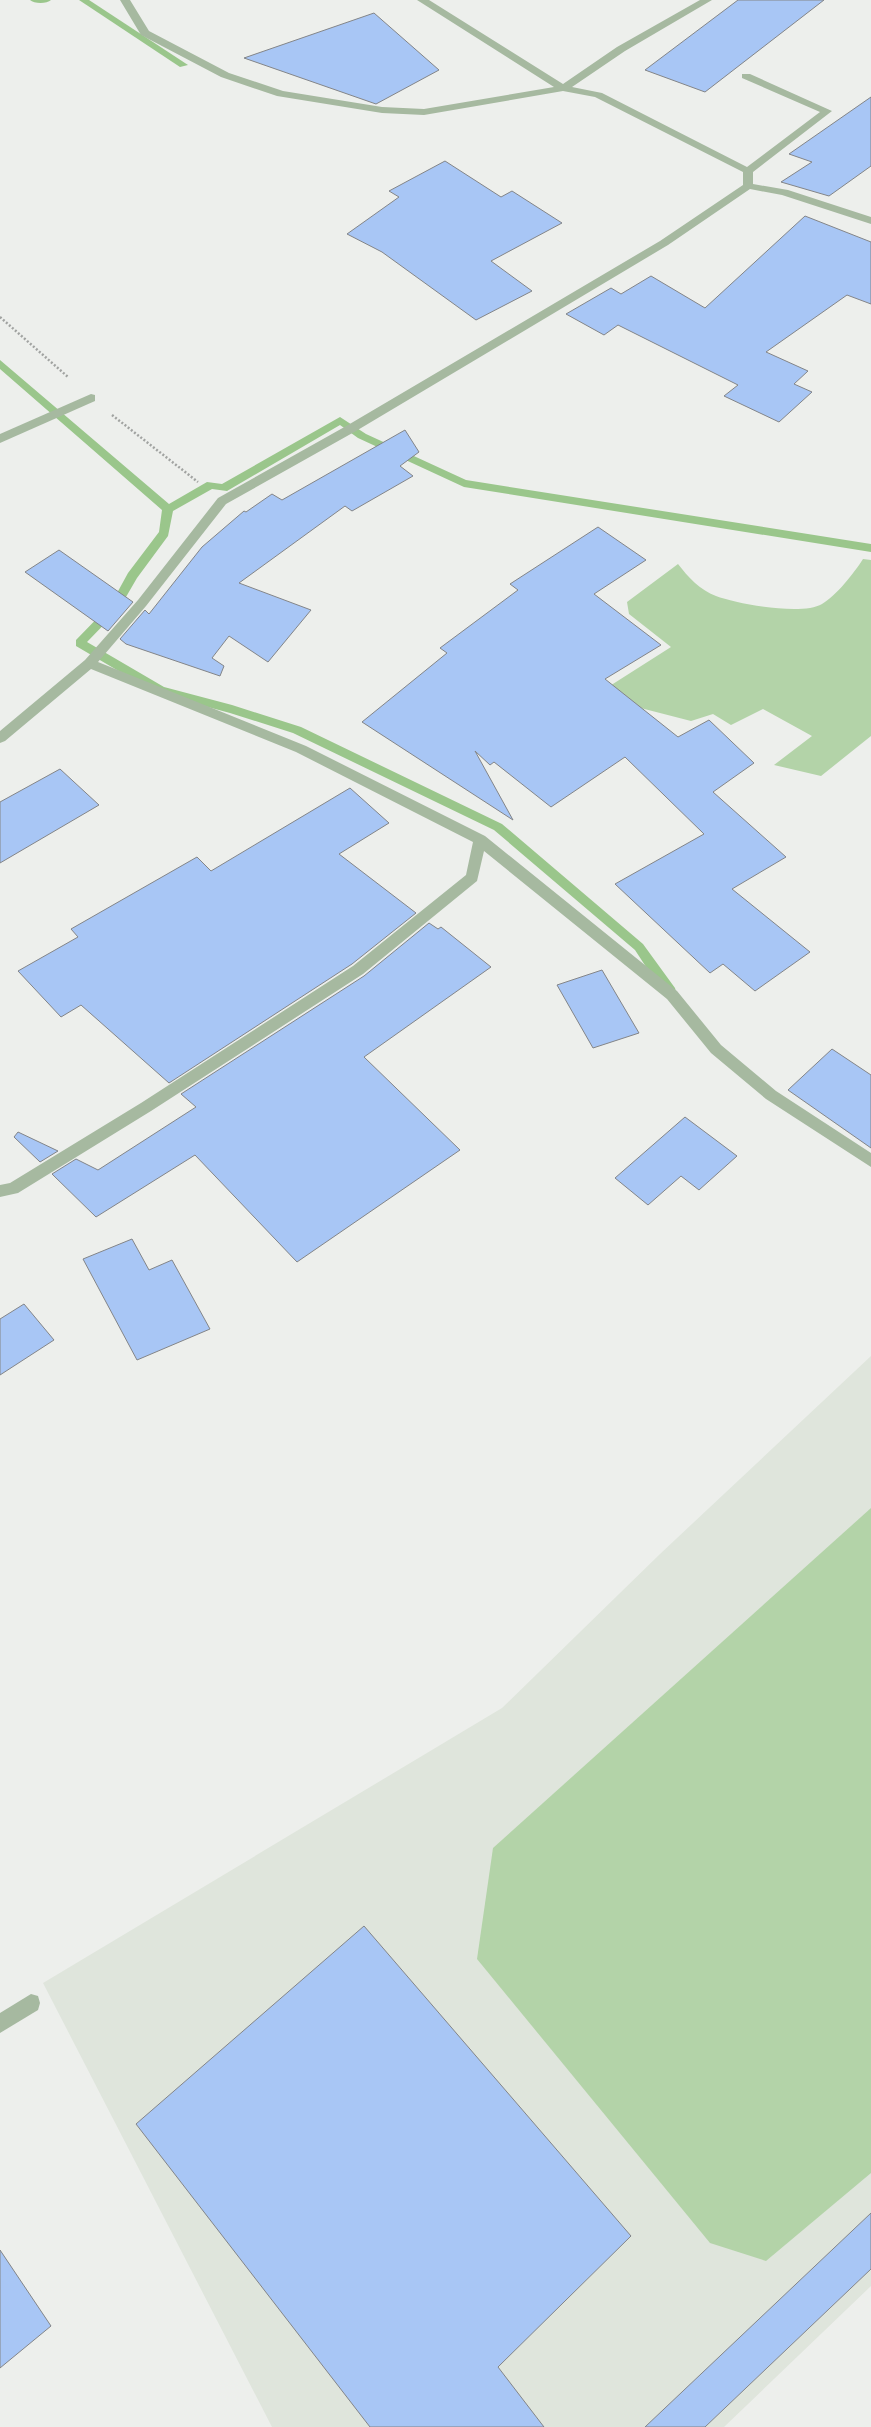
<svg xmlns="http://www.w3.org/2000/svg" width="871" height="2427" font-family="Barlow,sans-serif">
<rect width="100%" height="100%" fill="#edefec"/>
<polygon fill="#dfe5dc" points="871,1356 871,2286 724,2427 272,2427 43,1983 502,1708 660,1554"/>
<g fill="#b3d3a8">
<path d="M 863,559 L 871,560 L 871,736 L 821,776 L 774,765 L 812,736 L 763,709 L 731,725 L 713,714 L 691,721 L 594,696 L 671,647 L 629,614 L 627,602 L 678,564 C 688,577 700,590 716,596 C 737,604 802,616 822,604 C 836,596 854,573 863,559 Z"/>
<polygon points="871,1508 871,2173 766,2261 710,2243 477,1959 493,1848"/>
</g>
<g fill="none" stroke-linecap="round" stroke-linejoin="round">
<g fill="#9ac68b" fill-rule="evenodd">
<path d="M 30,0 L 51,0 C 47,4 34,4 30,0 Z"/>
<polygon points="79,0 89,0 188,65 180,67"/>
<polygon points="0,360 169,504 207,482 222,484 340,417 366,434 466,480 871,544 871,552 464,487 358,438 340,425 227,491 212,489 173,511 168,536 137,578 119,609 87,642 164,687 232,705 301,727 502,824 643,944 675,988 676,992 675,996 665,996 635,950 494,830 293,733 230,713 156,693 76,646 76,640 111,604 128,573 159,532 162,510 0,369"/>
</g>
</g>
<g fill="#a8c6f5" stroke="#838588">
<polygon points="738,0 824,0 705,92 645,70"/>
<polygon points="374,13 439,70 376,104 244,58"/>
<polygon points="871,97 871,166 829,196 781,182 812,162 789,154"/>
<polygon points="445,161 501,197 512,191 562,223 491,261 532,291 476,320 382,252 347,234 399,197 389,191"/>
<polygon points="805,216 871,242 871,304 847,295 766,352 808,371 794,384 812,392 779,422 724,396 738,385 618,325 604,335 566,314 611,288 621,294 651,276 705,308"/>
<polygon points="405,430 419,452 400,466 413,476 352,511 345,506 239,583 311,610 268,662 229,636 212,658 224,666 220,676 126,644 120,639 145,610 149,614 202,547 244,511 246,512 272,494 282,500"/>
<polygon points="598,527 646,560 594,594 661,645 605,679 678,737 709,720 754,763 713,792 786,857 732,889 810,952 755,991 723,964 710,973 615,884 704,834 625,757 551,807 494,762 490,765 475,751 513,820 362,722 447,653 440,648 518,590 510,584"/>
<polygon points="59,550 133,602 108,631 25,572"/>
<polygon points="60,769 99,805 0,863 0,802"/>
<polygon points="350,788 389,823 339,854 416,913 352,964 169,1083 81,1005 61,1017 18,971 78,937 71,929 197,857 211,871"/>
<polygon points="429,923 438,929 441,927 491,967 364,1057 460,1150 297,1262 195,1155 96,1217 52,1174 76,1159 98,1170 196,1107 181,1094 364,976"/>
<polygon points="602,970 639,1033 593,1048 557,985"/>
<polygon points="832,1049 871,1075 871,1148 788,1090"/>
<polygon points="685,1117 737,1156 699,1190 681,1176 648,1205 615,1178"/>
<polygon points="18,1132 58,1151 40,1162 14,1137"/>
<polygon points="132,1239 149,1270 172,1260 210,1329 137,1360 83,1259"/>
<polygon points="24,1304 54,1340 0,1375 0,1319"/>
<polygon points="364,1926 631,2236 498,2367 544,2427 370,2427 136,2124"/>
<polygon points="871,2213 871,2269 705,2427 645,2427"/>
<polygon points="0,2250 51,2326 0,2368"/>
</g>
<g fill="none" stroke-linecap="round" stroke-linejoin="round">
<g stroke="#a1a3a1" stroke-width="2.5" stroke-dasharray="2 2" stroke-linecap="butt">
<polyline points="0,317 68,377"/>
<polyline points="112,415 198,482"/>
</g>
<g fill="#a6b9a0" fill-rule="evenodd">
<polygon points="120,0 130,0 149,31 229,73 283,91 382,107 424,109 554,87 417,0 429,0 563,84 617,47 700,0 712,0 625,51 572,87 602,93 747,167 820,112 742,78 742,74 750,74 832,111 753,172 753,184 788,190 871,217 871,224 782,195 750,189 668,245 356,431 226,504 146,606 98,662 306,746 485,836 677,991 721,1045 776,1091 871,1153 871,1167 766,1099 711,1053 667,999 484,851 477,881 363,974 151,1111 18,1193 0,1197 0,1185 10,1183 141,1103 353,966 466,875 473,842 296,752 91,669 5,741 0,743 0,731 85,660 138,600 218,498 348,425 660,241 743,185 743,172 595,97 563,91 424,115 382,113 277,96 221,77 141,35"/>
<polygon points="91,394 95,395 95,401 0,443 0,434"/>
<polygon points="31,1994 38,1996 40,2003 38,2010 0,2033 0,2013"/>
</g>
</g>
</svg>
